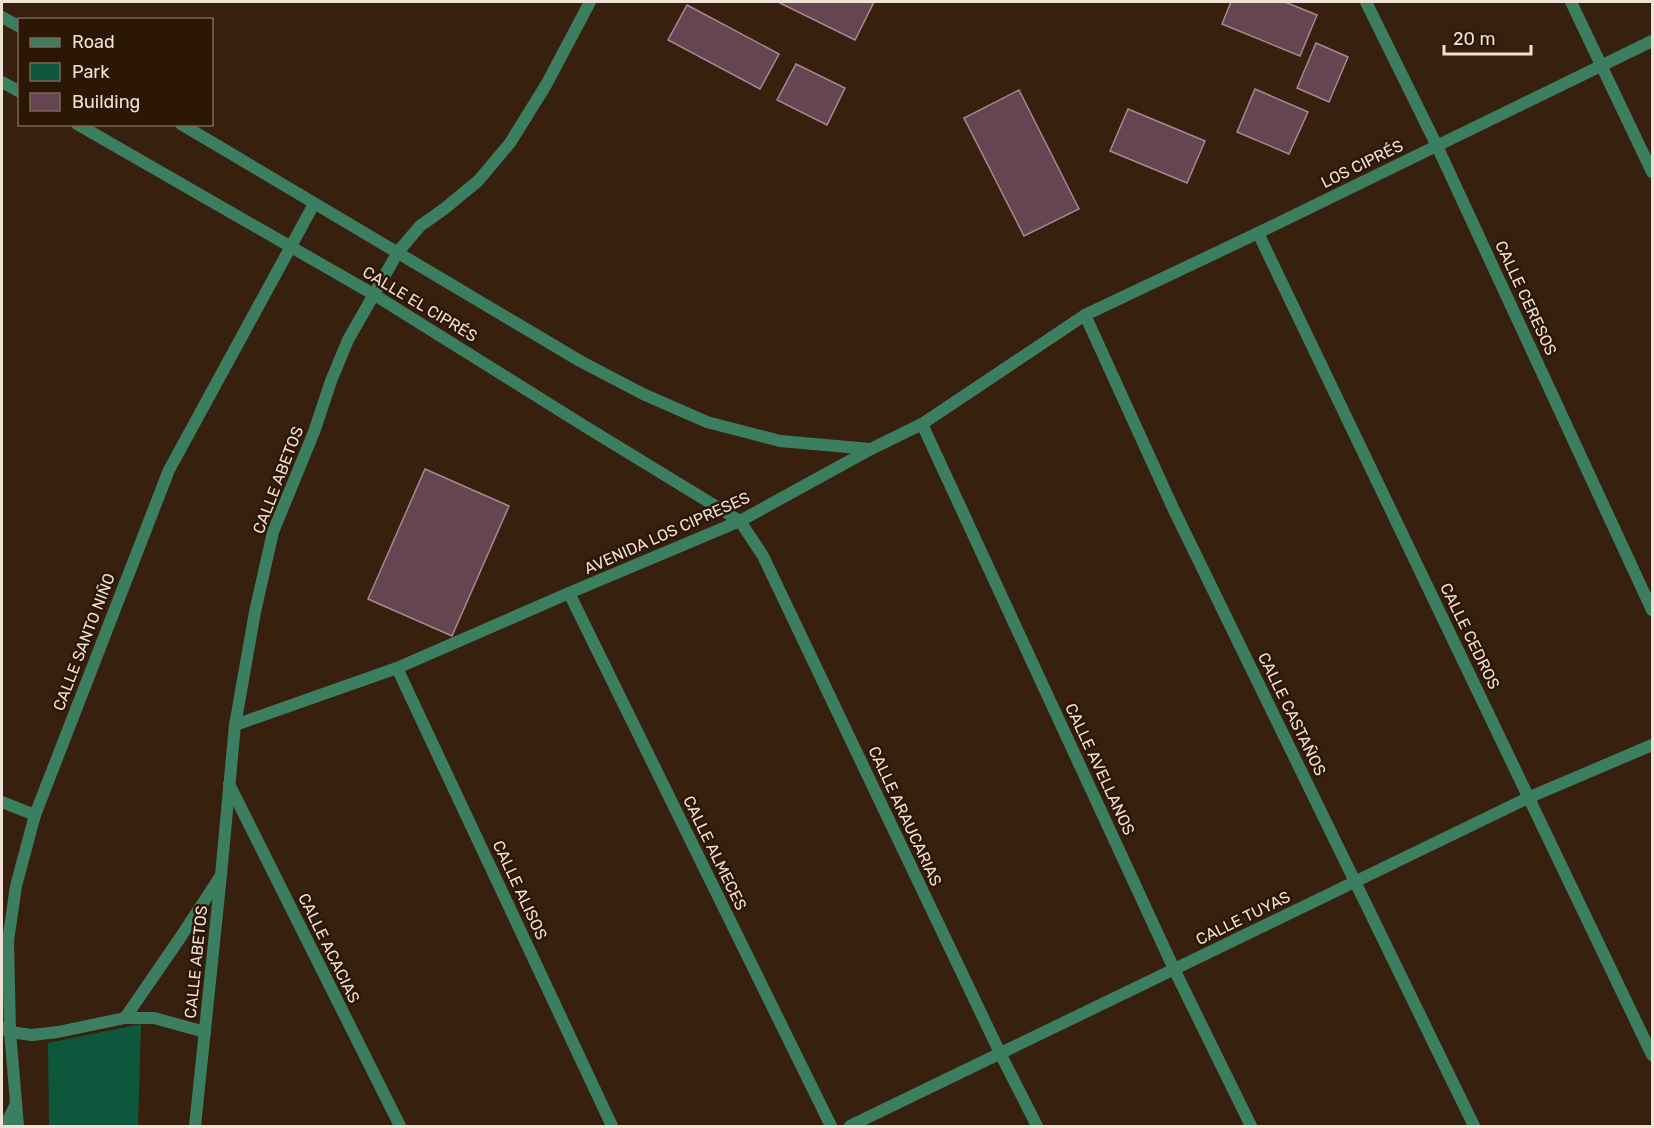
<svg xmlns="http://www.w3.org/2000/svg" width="1654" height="1128" font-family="Rubik,sans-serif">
<rect width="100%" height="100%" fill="#37200d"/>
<polygon fill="#0d583d" points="141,1024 138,1126 49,1126 48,1043"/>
<g fill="#644550" stroke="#aa8793" stroke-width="1.5">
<polygon points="778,2 874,2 855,40"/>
<polygon points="1231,2 1285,2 1317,15 1300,56 1222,24"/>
<polygon points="687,5 779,54 760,89 668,40"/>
<polygon points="1316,43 1348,57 1329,102 1297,88"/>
<polygon points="796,64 845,88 827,125 777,100"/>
<polygon points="1255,89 1308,112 1289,154 1237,132"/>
<polygon points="1019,90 1079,209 1024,236 964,118"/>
<polygon points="1128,109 1205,141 1187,183 1110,151"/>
<polygon points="425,469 509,506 452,636 368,599"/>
</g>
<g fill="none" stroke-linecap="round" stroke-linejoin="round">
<g stroke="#3c7e60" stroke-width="12">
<polyline points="1366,2 1437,146 1652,610"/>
<polyline points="1571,2 1652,172"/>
<polyline points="2,17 20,27"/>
<polyline points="2,82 20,92"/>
<polyline points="77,124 373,294 586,427 740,521 763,556 1000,1053 1037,1126"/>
<polyline points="181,124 580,361 643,394 707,422 780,441 870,449"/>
<polyline points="1258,233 1652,1055"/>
<polyline points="1085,315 1173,508 1474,1126"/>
<polyline points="922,424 1174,969 1251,1126"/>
<polyline points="569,593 831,1126"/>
<polyline points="397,668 612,1126"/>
<polyline points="235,725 397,668 569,593 740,521 871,449 922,424 1085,315 1258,233 1652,41"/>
<polyline points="229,784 400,1126"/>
<polyline points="2,802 35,815"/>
<polyline points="125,1018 180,938 220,877"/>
<polyline points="2,1028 10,1032 32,1035 58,1032 125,1018 154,1018 205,1032"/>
<polyline points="5,1126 16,1104"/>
<polyline points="18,1126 10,1032 8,941 16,886 35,815 169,470 314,204"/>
<polyline points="195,1126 221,875 235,725 255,612 273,532 314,432 331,381 348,340 398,252 420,226 444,209 478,181 510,143 546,85 590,2"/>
<polyline points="850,1126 1530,797 1652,745"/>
</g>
</g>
<g text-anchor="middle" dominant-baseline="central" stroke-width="5" stroke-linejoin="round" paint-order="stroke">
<g font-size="16" fill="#f0e1d5" stroke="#2c1604">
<text transform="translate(1362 164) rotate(-26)">LOS CIPRÉS</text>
<text transform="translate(1526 298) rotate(65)">CALLE CERESOS</text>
<text transform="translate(420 304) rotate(31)">CALLE EL CIPRÉS</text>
<text transform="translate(278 480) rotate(-69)">CALLE ABETOS</text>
<text transform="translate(667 533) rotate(-24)">AVENIDA LOS CIPRESES</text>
<text transform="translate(1470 636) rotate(64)">CALLE CEDROS</text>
<text transform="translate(84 642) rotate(-69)">CALLE SANTO NIÑO</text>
<text transform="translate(1292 714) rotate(64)">CALLE CASTAÑOS</text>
<text transform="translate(1100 769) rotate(65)">CALLE AVELLANOS</text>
<text transform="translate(905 816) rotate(65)">CALLE ARAUCARIAS</text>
<text transform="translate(715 853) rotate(64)">CALLE ALMECES</text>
<text transform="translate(520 890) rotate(65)">CALLE ALISOS</text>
<text transform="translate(1243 918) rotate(-26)">CALLE TUYAS</text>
<text transform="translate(329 948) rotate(64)">CALLE ACACIAS</text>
<text transform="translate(196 962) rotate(-84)">CALLE ABETOS</text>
</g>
</g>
<rect width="1654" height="1128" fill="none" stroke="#f0e1d5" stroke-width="6"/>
<rect x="18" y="18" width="195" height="108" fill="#2c1604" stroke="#7a6758" stroke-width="1.5"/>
<rect x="30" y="38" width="30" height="9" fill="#3c7e60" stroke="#7a6758" stroke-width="1.5"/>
<text x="72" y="48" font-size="18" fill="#f0e1d5">Road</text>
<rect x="30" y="63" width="30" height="18" fill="#0d583d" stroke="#7a6758" stroke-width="1.5"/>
<text x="72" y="78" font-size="18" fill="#f0e1d5">Park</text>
<rect x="30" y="93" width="30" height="18" fill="#644550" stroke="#7a6758" stroke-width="1.5"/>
<text x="72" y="108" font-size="18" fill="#f0e1d5">Building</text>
<path d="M1444 45v9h87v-9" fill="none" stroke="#f0e1d5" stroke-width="3"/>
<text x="1453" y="45" font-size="18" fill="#f0e1d5" stroke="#2c1604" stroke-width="4.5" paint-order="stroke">20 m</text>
</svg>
